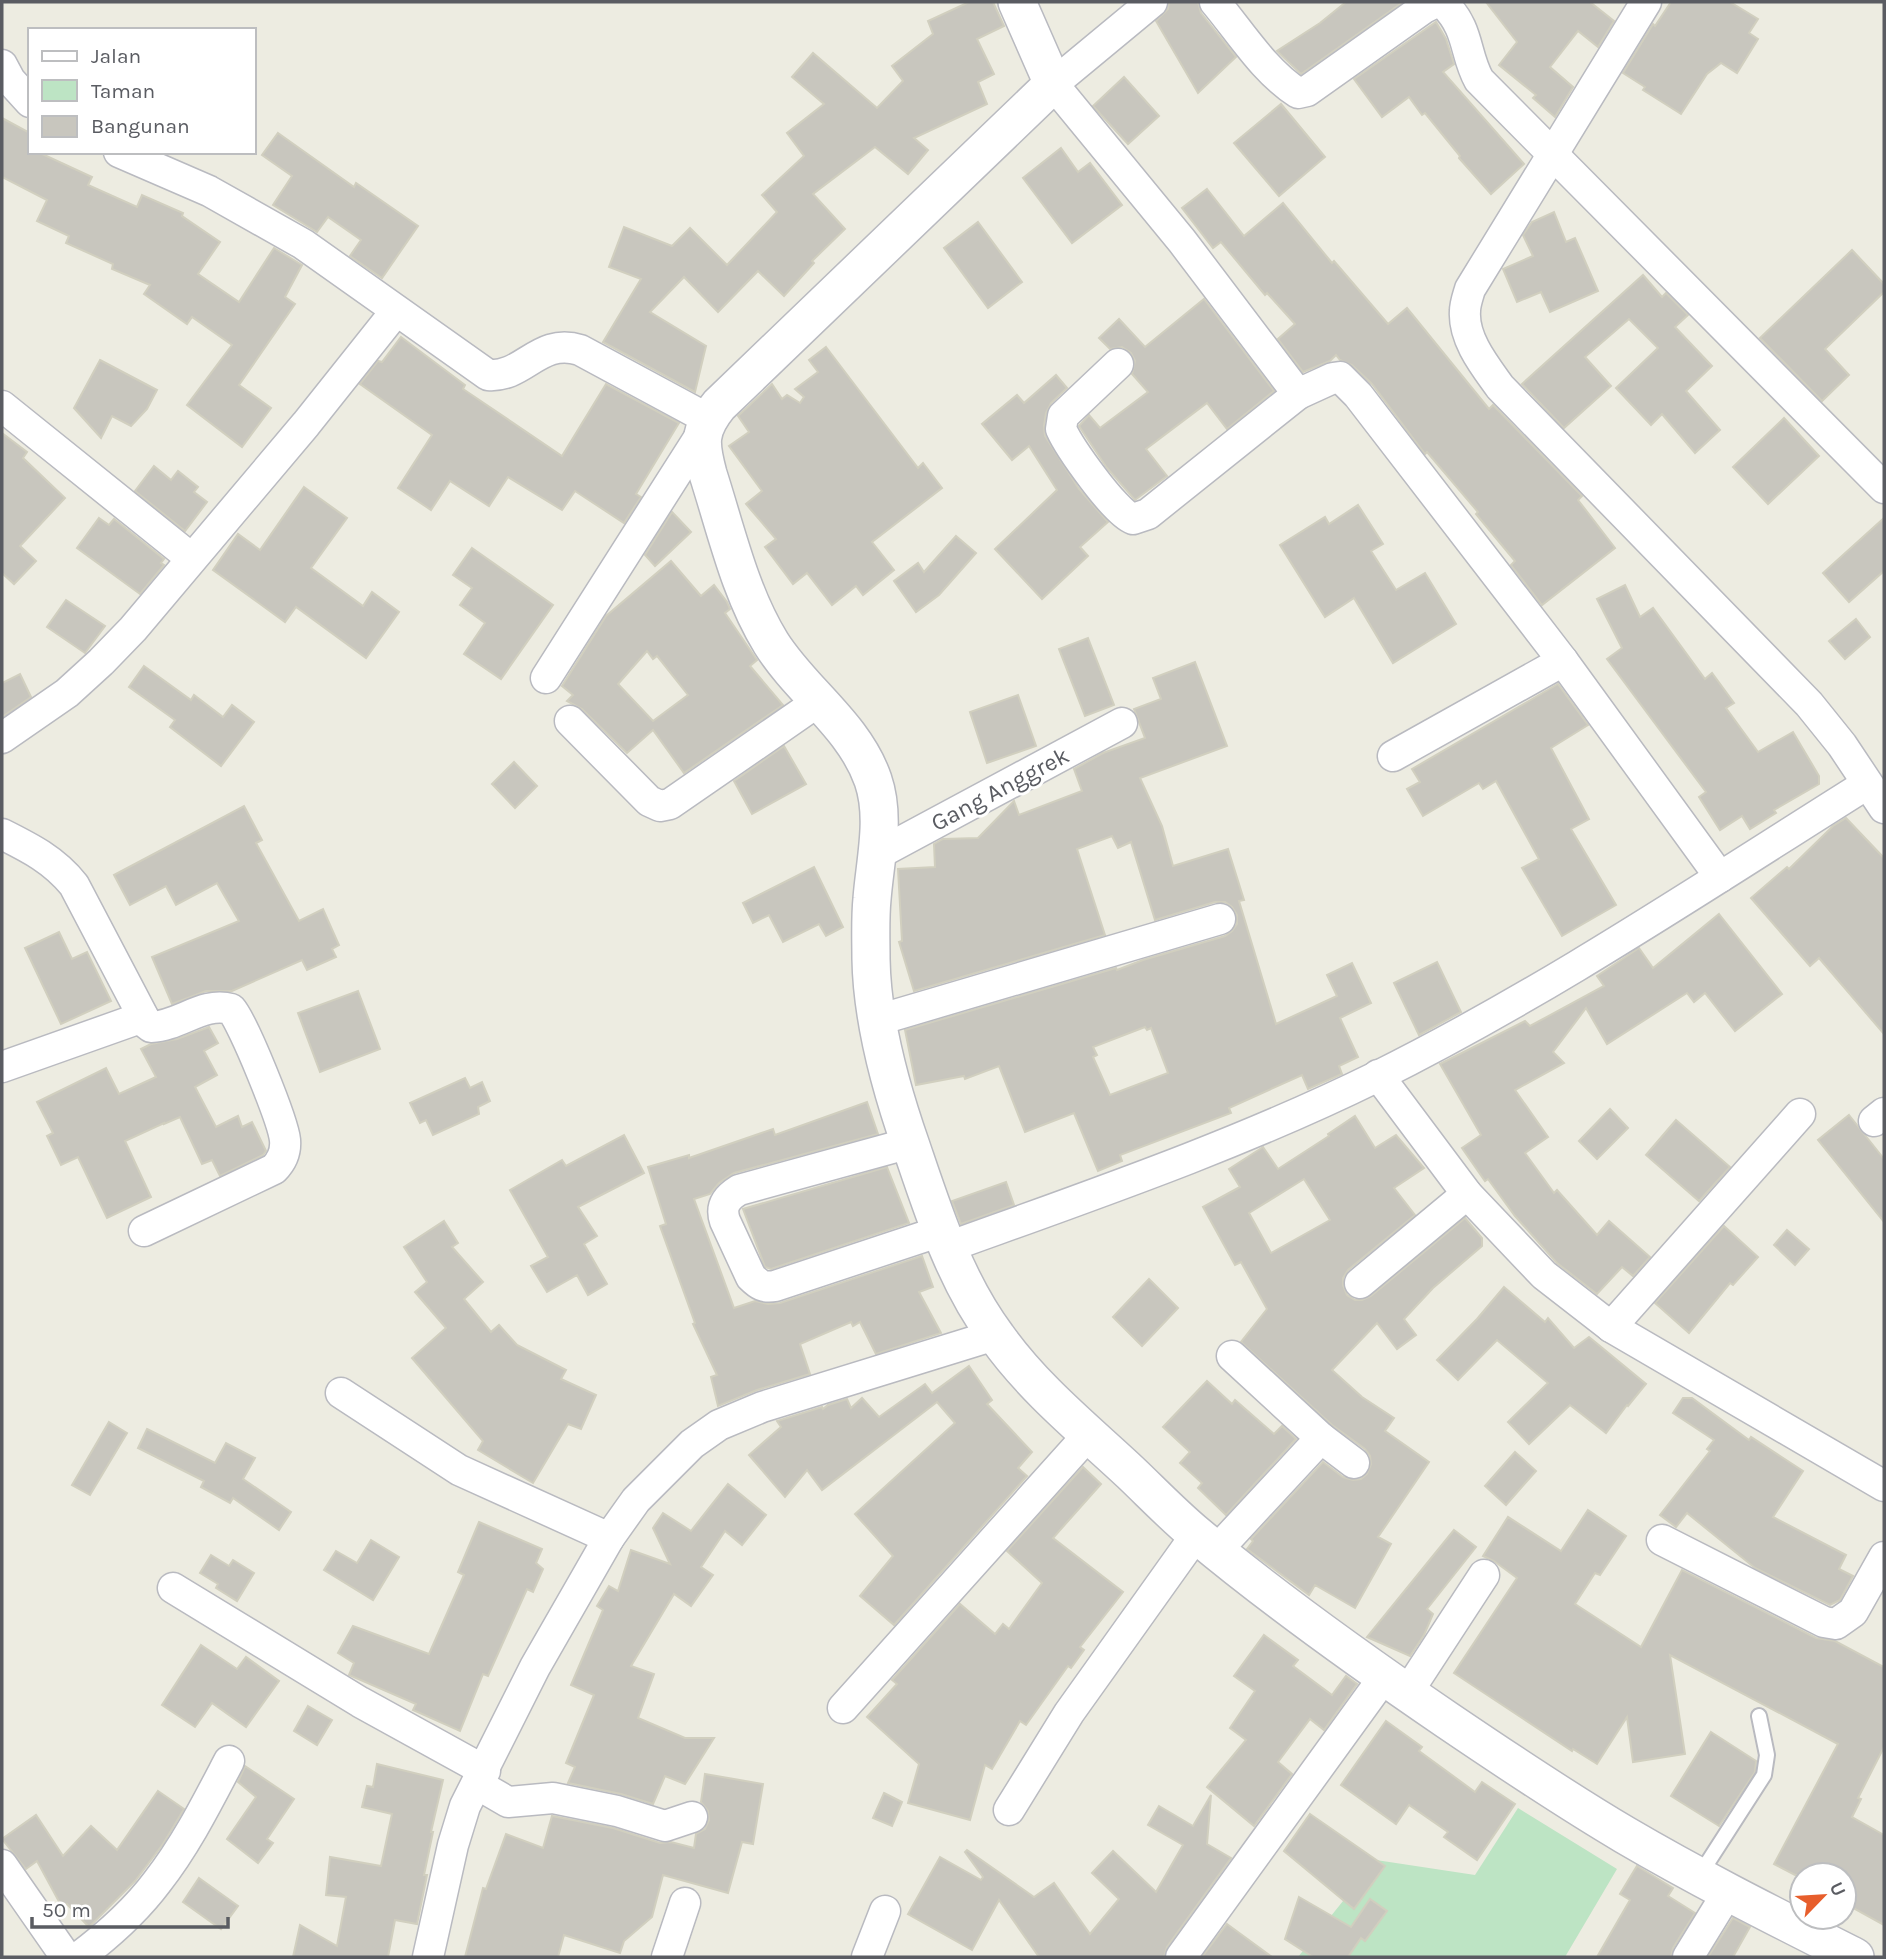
<svg xmlns="http://www.w3.org/2000/svg" width="1886" height="1959" font-family="Karla,sans-serif">
<rect width="100%" height="100%" fill="#edece1"/>
<polygon fill="#bde4c4" points="1518,1808 1617,1869 1565,1957 1298,1957 1376,1860 1475,1875"/>
<g fill="#c8c6be" stroke="#d1cfbf" stroke-width="2" fill-rule="evenodd">
<polygon points="969,2 993,2 1004,26 977,39 994,74 978,82 987,104 914,138 928,150 908,174 875,147 813,194 845,229 812,261 814,263 784,296 758,271 718,312 684,277 650,312 706,346 695,392 603,342 641,279 609,267 624,227 672,246 690,228 727,265 777,212 762,195 804,156 787,133 824,104 792,77 813,53 877,108 903,81 892,66 933,34 928,21"/>
<polygon points="1169,2 1198,2 1201,13 1236,57 1198,93 1156,21 1168,9"/>
<polygon points="1346,2 1403,2 1301,74 1277,51 1320,23"/>
<polygon points="1486,2 1590,2 1614,21 1598,47 1578,31 1550,67 1573,87 1555,117 1533,98 1536,95 1499,65 1517,42"/>
<polygon points="1671,2 1730,2 1758,19 1749,33 1758,39 1737,73 1721,63 1707,74 1681,114 1643,90 1645,87 1623,73 1653,24 1655,26"/>
<polygon points="1436,22 1446,39 1454,64 1443,72 1524,164 1491,194 1459,158 1460,156 1425,113 1422,115 1409,97 1382,117 1354,79"/>
<polygon points="1124,77 1159,116 1128,144 1093,106"/>
<polygon points="1281,104 1325,157 1279,196 1234,143"/>
<polygon points="2,118 30,133 30,152 38,152 92,177 88,185 137,207 142,195 183,213 182,216 220,242 198,274 239,302 274,248 302,265 285,297 295,304 239,385 271,408 242,447 187,405 232,345 192,317 187,324 144,294 150,285 112,269 113,264 66,243 69,236 37,221 47,200 2,177"/>
<polygon points="278,133 354,187 356,183 418,226 382,278 350,256 361,240 328,217 317,232 273,205 292,176 262,155"/>
<polygon points="1061,148 1078,172 1090,163 1122,205 1072,243 1023,178"/>
<polygon points="1207,189 1244,236 1283,203 1332,263 1334,261 1388,324 1407,308 1489,409 1493,405 1582,496 1578,500 1615,548 1542,605 1511,565 1515,561 1476,514 1478,512 1427,452 1425,454 1372,384 1352,365 1340,360 1336,355 1330,361 1303,372 1278,339 1295,324 1267,293 1265,295 1221,242 1213,248 1182,208"/>
<polygon points="1554,212 1566,242 1575,238 1598,291 1550,312 1541,292 1517,302 1503,269 1533,256 1523,235 1532,222"/>
<polygon points="978,222 1022,282 988,308 944,248"/>
<polygon points="1852,250 1884,284 1884,292 1825,349 1849,375 1822,401 1760,338"/>
<polygon points="1643,275 1662,297 1666,293 1688,315 1675,327 1712,366 1686,391 1720,430 1695,453 1662,414 1651,425 1616,388 1658,348 1629,319 1585,357 1611,386 1564,428 1522,384"/>
<polygon points="1204,299 1274,391 1227,429 1207,403 1146,449 1167,476 1135,500 1107,468 1079,426 1089,415 1100,428 1148,392 1132,374 1135,361 1131,353 1122,347 1110,349 1099,338 1119,319 1145,347"/>
<polygon points="401,337 465,385 463,389 562,456 606,384 679,423 636,494 641,497 624,523 575,491 562,510 508,477 489,506 450,481 431,510 398,488 432,435 360,384 378,361 382,362"/>
<polygon points="826,347 918,468 923,463 942,488 872,542 894,570 863,595 856,586 832,605 807,573 793,584 765,547 776,539 746,504 762,491 729,446 749,432 738,416 772,384 782,399 787,395 800,403 804,397 795,389 818,372 809,360"/>
<polygon points="100,360 157,390 147,409 131,426 112,416 101,438 74,408"/>
<polygon points="1056,375 1067,388 1051,403 1046,413 1044,426 1045,436 1079,489 1108,522 1080,547 1088,556 1042,599 995,549 1057,490 1029,446 1012,460 982,424 1017,395 1024,403"/>
<polygon points="1784,418 1819,456 1768,504 1733,467"/>
<polygon points="2,433 27,452 23,458 65,498 20,546 36,561 14,584 2,573"/>
<polygon points="154,466 171,480 178,471 198,487 194,492 207,502 185,531 135,491"/>
<polygon points="304,487 347,518 311,568 363,606 372,592 399,612 366,658 296,607 285,622 213,570 238,534 260,550"/>
<polygon points="1358,505 1383,544 1371,551 1396,590 1425,573 1456,624 1393,663 1354,598 1325,617 1280,545 1325,517 1329,524"/>
<polygon points="672,512 691,532 655,566 645,555"/>
<polygon points="99,518 109,525 114,519 164,559 161,563 164,565 140,594 77,548"/>
<polygon points="1884,518 1884,571 1849,602 1823,573"/>
<polygon points="956,536 976,553 939,595 916,612 894,581 918,563 924,572"/>
<polygon points="472,548 553,605 501,679 464,654 485,623 460,605 472,588 453,575"/>
<path d="M 671,561 L 701,596 L 714,585 L 727,602 L 730,609 L 725,613 L 757,660 L 750,666 L 783,705 L 684,773 L 653,730 L 627,753 L 582,709 L 567,701 L 573,695 L 562,686 L 606,616 ZM 647,651 L 653,659 L 657,656 L 688,695 L 653,721 L 618,684 Z"/>
<polygon points="1625,585 1640,617 1653,608 1705,679 1712,673 1734,703 1726,708 1758,752 1793,732 1819,776 1819,784 1774,810 1776,813 1750,829 1742,816 1720,830 1699,797 1706,792 1607,659 1622,648 1597,599"/>
<polygon points="66,600 105,626 85,653 47,627"/>
<polygon points="1856,619 1870,637 1845,659 1829,641"/>
<polygon points="1088,638 1114,705 1085,716 1059,649"/>
<path d="M 1195,662 L 1227,746 L 1140,778 L 1162,826 L 1173,866 L 1228,849 L 1244,900 L 1239,901 L 1276,1024 L 1337,996 L 1327,975 L 1352,963 L 1371,1003 L 1340,1018 L 1358,1057 L 1339,1066 L 1342,1074 L 1308,1089 L 1302,1075 L 1229,1108 L 1231,1113 L 1120,1155 L 1122,1161 L 1098,1171 L 1074,1113 L 1025,1132 L 999,1066 L 965,1079 L 964,1076 L 916,1085 L 905,1030 L 1116,968 L 1117,970 L 1143,960 L 1225,936 L 1232,931 L 1237,924 L 1237,915 L 1232,907 L 1225,902 L 1215,902 L 1155,920 L 1131,842 L 1118,848 L 1112,836 L 1077,849 L 1105,935 L 914,991 L 899,942 L 902,941 L 898,869 L 935,867 L 934,844 L 943,839 L 978,838 L 1014,801 L 1019,815 L 1082,791 L 1074,769 L 1103,753 L 1145,738 L 1134,709 L 1161,699 L 1153,678 ZM 1145,1027 L 1147,1030 L 1151,1028 L 1168,1073 L 1110,1095 L 1093,1057 L 1097,1055 L 1093,1047 Z"/>
<polygon points="144,666 191,700 194,695 223,717 232,705 254,722 221,766 170,727 175,720 129,687"/>
<polygon points="20,674 31,697 2,717 2,683"/>
<polygon points="1558,684 1588,725 1551,748 1589,819 1571,829 1616,905 1562,936 1522,868 1539,859 1496,781 1483,789 1479,783 1423,816 1407,789 1420,782 1412,769"/>
<polygon points="1018,695 1036,746 987,763 970,712"/>
<polygon points="784,746 806,784 752,814 734,781"/>
<polygon points="514,762 537,786 515,808 492,784"/>
<polygon points="244,806 262,840 256,843 299,921 323,909 339,945 332,949 336,957 307,970 302,960 232,991 206,991 172,1004 152,957 239,921 217,883 176,905 166,886 130,905 114,875"/>
<polygon points="1846,818 1884,858 1884,1034 1819,958 1810,966 1751,898 1787,867 1789,869 1833,826"/>
<polygon points="814,867 843,927 826,936 819,924 783,942 769,915 753,923 743,903"/>
<polygon points="1719,914 1782,994 1735,1031 1705,993 1694,1002 1687,993 1607,1044 1586,1008 1553,1052 1564,1063 1515,1090 1548,1137 1525,1153 1554,1193 1557,1190 1597,1235 1609,1221 1650,1257 1633,1276 1622,1267 1597,1294 1557,1263 1515,1216 1488,1179 1485,1181 1462,1148 1481,1135 1440,1064 1525,1021 1530,1026 1604,986 1597,976 1639,948 1653,968"/>
<polygon points="59,932 72,959 87,952 111,1001 61,1024 25,948"/>
<polygon points="1437,962 1461,1012 1419,1035 1394,983"/>
<polygon points="358,991 380,1049 320,1072 298,1013"/>
<polygon points="209,1027 218,1043 204,1051 217,1075 195,1087 216,1127 238,1116 242,1127 252,1122 266,1151 263,1155 220,1176 212,1160 202,1164 180,1117 164,1124 164,1123 125,1141 151,1197 107,1218 78,1157 61,1165 47,1136 53,1133 37,1102 106,1068 119,1094 156,1077 141,1049 151,1044 177,1039"/>
<polygon points="465,1078 470,1088 482,1082 490,1101 478,1107 479,1114 433,1135 426,1120 420,1123 410,1103"/>
<polygon points="867,1102 878,1134 734,1173 719,1183 710,1194 694,1199 734,1308 755,1301 768,1304 780,1303 922,1256 933,1287 919,1292 941,1333 876,1354 860,1322 853,1326 851,1322 800,1344 810,1374 757,1390 718,1406 711,1377 717,1375 693,1324 695,1323 660,1226 666,1224 648,1167 689,1155 689,1158 773,1129 775,1135"/>
<polygon points="1610,1109 1628,1128 1597,1159 1579,1141"/>
<polygon points="1849,1115 1884,1159 1884,1222 1818,1140"/>
<path d="M 1355,1116 L 1375,1148 L 1396,1135 L 1424,1168 L 1394,1188 L 1415,1215 L 1348,1270 L 1343,1278 L 1343,1285 L 1347,1295 L 1355,1300 L 1362,1300 L 1371,1296 L 1465,1218 L 1482,1238 L 1482,1246 L 1433,1288 L 1404,1319 L 1416,1335 L 1397,1349 L 1377,1323 L 1332,1370 L 1362,1397 L 1394,1418 L 1385,1431 L 1429,1462 L 1378,1537 L 1391,1544 L 1355,1608 L 1315,1585 L 1309,1595 L 1247,1549 L 1253,1541 L 1251,1539 L 1323,1462 L 1343,1477 L 1353,1480 L 1361,1479 L 1367,1474 L 1371,1464 L 1370,1456 L 1365,1449 L 1332,1425 L 1241,1342 L 1267,1309 L 1241,1262 L 1235,1265 L 1203,1207 L 1240,1187 L 1229,1169 L 1263,1147 L 1278,1169 L 1329,1136 L 1328,1134 ZM 1304,1179 L 1330,1220 L 1271,1253 L 1249,1213 Z"/>
<polygon points="1676,1120 1730,1167 1699,1201 1646,1155"/>
<polygon points="624,1135 644,1173 578,1207 597,1236 584,1244 607,1284 588,1295 577,1275 547,1292 531,1266 548,1257 510,1190 562,1160 566,1166"/>
<polygon points="887,1167 909,1223 771,1269 765,1267 743,1209"/>
<polygon points="1006,1182 1014,1205 961,1224 952,1201"/>
<polygon points="444,1221 458,1243 452,1247 483,1282 464,1299 491,1332 499,1325 517,1345 566,1370 561,1379 596,1395 581,1429 568,1424 533,1483 478,1450 483,1441 412,1358 446,1328 415,1292 427,1282 404,1247"/>
<polygon points="1724,1226 1758,1257 1733,1285 1730,1283 1689,1333 1655,1303"/>
<polygon points="1787,1230 1809,1249 1795,1265 1774,1245"/>
<polygon points="1149,1279 1178,1308 1142,1346 1113,1317"/>
<polygon points="1504,1287 1545,1322 1548,1318 1574,1348 1589,1337 1646,1384 1628,1406 1627,1405 1606,1433 1570,1405 1529,1444 1508,1422 1548,1383 1497,1340 1458,1380 1437,1360 1477,1319"/>
<polygon points="969,1366 992,1400 987,1404 1032,1452 1018,1468 1027,1476 894,1625 860,1596 893,1556 855,1514 955,1423 937,1402 822,1490 807,1470 785,1497 749,1455 781,1427 777,1421 822,1407 823,1409 828,1405 847,1399 851,1408 862,1398 879,1417 925,1384 932,1393"/>
<polygon points="1207,1381 1232,1404 1235,1400 1274,1434 1282,1426 1296,1439 1226,1515 1198,1488 1202,1483 1180,1463 1190,1452 1163,1427"/>
<polygon points="1683,1398 1692,1398 1749,1440 1751,1437 1803,1471 1773,1517 1846,1555 1839,1569 1853,1576 1840,1600 1830,1605 1755,1568 1687,1513 1676,1527 1660,1515 1710,1451 1707,1449 1714,1440 1673,1413"/>
<polygon points="109,1422 127,1433 90,1495 72,1485"/>
<polygon points="147,1429 215,1463 226,1443 255,1458 243,1479 291,1512 279,1530 233,1498 230,1503 201,1487 204,1481 138,1448"/>
<polygon points="1515,1452 1536,1471 1506,1505 1485,1486"/>
<polygon points="1083,1467 1101,1484 1053,1538 1123,1592 1080,1647 1084,1650 1071,1668 1068,1666 1026,1725 1020,1721 992,1769 985,1765 970,1820 908,1803 919,1764 867,1717 897,1684 892,1680 960,1604 995,1634 1003,1624 1009,1629 1042,1583 1007,1551"/>
<polygon points="728,1484 766,1515 742,1545 725,1531 701,1567 713,1575 691,1606 674,1594 631,1666 654,1674 638,1718 685,1738 714,1738 685,1784 665,1776 653,1804 621,1794 568,1783 575,1767 566,1763 594,1695 571,1685 603,1610 597,1606 609,1586 618,1591 631,1550 670,1564 653,1528 663,1513 691,1531"/>
<polygon points="1588,1510 1626,1536 1600,1575 1595,1573 1575,1604 1641,1647 1682,1570 1816,1638 1835,1641 1884,1667 1884,1747 1858,1798 1861,1799 1852,1817 1884,1835 1884,1925 1844,1903 1844,1875 1795,1875 1774,1864 1838,1744 1670,1655 1685,1754 1633,1762 1627,1717 1597,1764 1573,1749 1572,1751 1454,1673 1517,1578 1494,1561 1483,1556 1508,1517 1561,1551"/>
<polygon points="479,1522 542,1549 536,1563 543,1569 533,1592 527,1589 488,1676 483,1674 460,1731 413,1710 416,1704 349,1675 354,1663 338,1653 353,1626 429,1654 464,1575 458,1572"/>
<polygon points="1454,1530 1476,1547 1427,1609 1433,1614 1424,1635 1410,1656 1367,1637"/>
<polygon points="371,1540 399,1557 373,1600 324,1570 336,1551 357,1563"/>
<polygon points="211,1555 229,1566 233,1560 254,1573 237,1601 216,1588 218,1584 200,1573"/>
<polygon points="1264,1635 1298,1660 1293,1666 1332,1695 1346,1676 1357,1684 1324,1730 1310,1719 1278,1762 1292,1774 1254,1826 1207,1787 1246,1740 1230,1728 1255,1691 1234,1676"/>
<polygon points="201,1645 237,1669 246,1657 279,1681 246,1727 212,1703 195,1727 162,1705"/>
<polygon points="308,1706 332,1720 317,1745 294,1731"/>
<polygon points="1386,1721 1422,1747 1419,1751 1475,1792 1482,1782 1515,1804 1477,1860 1444,1837 1448,1832 1409,1805 1396,1824 1341,1785"/>
<polygon points="1711,1732 1756,1761 1755,1772 1719,1826 1671,1796"/>
<polygon points="377,1764 443,1780 431,1832 433,1832 424,1875 427,1875 417,1924 395,1920 388,1957 293,1957 300,1925 337,1946 346,1897 326,1895 330,1857 381,1866 392,1814 362,1807 367,1786 373,1787"/>
<polygon points="245,1766 294,1799 267,1839 273,1843 258,1863 227,1839 256,1797 238,1782"/>
<polygon points="705,1774 763,1784 753,1844 742,1842 728,1893 663,1875 652,1917 624,1941 620,1953 564,1935 558,1957 465,1957 483,1888 486,1889 506,1834 543,1848 552,1816 613,1828 660,1843 671,1842 694,1848 696,1834 705,1829 709,1820 708,1811 701,1802"/>
<polygon points="158,1791 184,1809 163,1844 135,1881 89,1927 67,1904 63,1909 37,1861 26,1869 2,1839 36,1815 63,1856 91,1826 117,1850"/>
<polygon points="884,1793 902,1802 892,1826 873,1818"/>
<polygon points="1211,1795 1207,1844 1231,1858 1167,1947 1164,1957 1039,1957 999,1900 972,1950 908,1914 940,1857 981,1880 983,1877 965,1852 967,1850 1034,1897 1054,1883 1090,1934 1119,1899 1092,1873 1113,1851 1156,1892 1183,1845 1148,1825 1159,1806 1193,1826"/>
<polygon points="1310,1814 1385,1866 1354,1909 1284,1851"/>
<polygon points="1637,1866 1673,1888 1668,1896 1695,1913 1673,1948 1671,1957 1597,1957 1630,1900 1620,1894"/>
<polygon points="199,1878 238,1906 221,1929 183,1902"/>
<polygon points="1299,1897 1351,1927 1370,1899 1387,1911 1365,1941 1361,1938 1348,1957 1313,1957 1285,1939"/>
<polygon points="1733,1918 1750,1927 1733,1957 1708,1957"/>
<polygon points="1227,1924 1272,1957 1202,1957"/>
</g>
<g fill="none" stroke-linecap="round" stroke-linejoin="round">
<defs>
<polyline id="service" points="1699,1876 1764,1775 1767,1755 1759,1716"/>
<g id="minor">
<polyline points="1152,2 1053,84 1182,241 1298,394 1333,378 1340,377 1358,395 1563,661 1720,877"/>
<path d="M 1215,2 C 1241,33 1264,71 1298,93 L 1307,91 L 1424,8 L 1434,3 L 1444,4 C 1470,30 1464,53 1479,80 L 1884,488"/>
<path d="M 1646,2 L 1470,289 C 1468,296 1465,304 1465,311 C 1463,339 1485,366 1500,387 L 1809,704 L 1842,745 L 1884,808"/>
<polyline points="2,65 10,80 30,102"/>
<path d="M 119,152 L 209,191 L 303,244 L 488,375 C 524,378 539,337 580,350 L 708,419"/>
<path d="M 1118,364 L 1063,416 L 1061,429 C 1069,447 1115,513 1133,519 L 1148,514 L 1298,394"/>
<polyline points="2,406 191,558"/>
<polyline points="546,678 702,433"/>
<polyline points="570,721 649,801 660,806 670,804 819,701"/>
<polyline points="2,738 67,693 101,662 133,629 306,424 396,311"/>
<polyline points="1393,756 1563,661"/>
<path d="M 2,834 C 30,848 54,860 74,885 L 147,1024 L 151,1027 C 180,1026 203,1001 231,1009 C 243,1022 283,1121 285,1140 C 286,1151 282,1161 274,1169 L 144,1231"/>
<polyline points="878,854 1122,723"/>
<polyline points="878,1020 1220,919"/>
<polyline points="2,1067 143,1017"/>
<polyline points="1378,1075 1467,1194 1544,1275 1611,1327 1884,1486"/>
<polyline points="1874,1121 1884,1113"/>
<path d="M 910,1143 L 739,1190 C 726,1198 720,1206 725,1221 L 751,1277 C 759,1285 764,1288 775,1286 L 941,1231"/>
<path d="M 948,1247 C 1092,1195 1238,1145 1376,1077 C 1547,992 1706,885 1867,784"/>
<polyline points="1360,1283 1467,1194"/>
<polyline points="1611,1327 1800,1114"/>
<polyline points="1232,1356 1321,1438 1354,1463"/>
<polyline points="341,1393 459,1470 609,1538"/>
<polyline points="1662,1540 1824,1622 1836,1624 1853,1612 1884,1557"/>
<polyline points="1217,1550 1321,1438"/>
<polyline points="173,1588 360,1702 485,1771"/>
<polyline points="1407,1693 1484,1575"/>
<polyline points="843,1708 1089,1434"/>
<polyline points="477,1784 508,1802 553,1798 617,1811 665,1826 692,1817"/>
<polyline points="1009,1810 1069,1713 1196,1535"/>
<polyline points="2,1865 66,1957"/>
<path d="M 79,1957 C 107,1936 136,1910 157,1882 C 186,1845 207,1803 229,1761"/>
<polyline points="428,1957 453,1845 465,1806 535,1667 609,1538 636,1500 692,1444 719,1425 762,1407 995,1335"/>
<polyline points="667,1957 685,1903"/>
<polyline points="867,1957 885,1911"/>
<polyline points="1181,1957 1384,1677"/>
<polyline points="1688,1957 1728,1892"/>
</g>
<path id="tertiary" d="M 1017,2 L 1053,84 L 719,405 C 698,431 700,444 708,474 C 726,530 740,593 771,643 C 801,691 854,725 873,780 C 886,818 875,860 872,899 C 870,919 871,940 871,959 C 872,1020 891,1089 911,1146 C 933,1211 955,1281 997,1337 C 1034,1389 1085,1430 1131,1473 C 1153,1494 1174,1516 1197,1535 C 1276,1601 1362,1662 1447,1720 C 1506,1760 1564,1799 1625,1835 C 1700,1879 1778,1918 1855,1957"/>
</defs>
<use href="#service" stroke="#b9bac0" stroke-width="18"/>
<use href="#minor" stroke="#b9bac0" stroke-width="33"/>
<use href="#tertiary" stroke="#b9bac0" stroke-width="40"/>
<use href="#service" stroke="#fff" stroke-width="14"/>
<use href="#minor" stroke="#fff" stroke-width="30"/>
<use href="#tertiary" stroke="#fff" stroke-width="37"/>
</g>
<g text-anchor="middle" dominant-baseline="central" stroke-width="6" stroke-linejoin="round" paint-order="stroke">
<g font-size="24" fill="#5a5c62" stroke="#fff">
<text transform="translate(1000 789) rotate(-28)">Gang Anggrek</text>
</g>
</g>
<rect width="1886" height="1959" fill="none" stroke="#5a5c62" stroke-width="7"/>
<rect x="28" y="28" width="228" height="126" fill="#ffffff" stroke="#bdbec0" stroke-width="2"/>
<rect x="42" y="51" width="35" height="10" fill="#ffffff" stroke="#bdbec0" stroke-width="2"/>
<text x="91" y="63" font-size="21" fill="#5a5c62">Jalan</text>
<rect x="42" y="80" width="35" height="21" fill="#bde4c4" stroke="#bdbec0" stroke-width="2"/>
<text x="91" y="98" font-size="21" fill="#5a5c62">Taman</text>
<rect x="42" y="116" width="35" height="21" fill="#c8c6be" stroke="#bdbec0" stroke-width="2"/>
<text x="91" y="133" font-size="21" fill="#5a5c62">Bangunan</text>
<g transform="translate(1823 1896) rotate(65)"><circle r="33" fill="#ffffff" stroke="#bdbec0" stroke-width="2"/>
<path d="M0-5L12 26L0 18L-12 26Z" fill="#e75e2c"/>
<text y="-10" font-size="19" font-weight="bold" text-anchor="middle" fill="#5a5c62">U</text>
</g>
<path d="M32 1917v10h196v-10" fill="none" stroke="#5a5c62" stroke-width="3.5"/>
<text x="42" y="1917" font-size="21" fill="#5a5c62" stroke="#ffffff" stroke-width="5" paint-order="stroke">50 m</text>
</svg>
